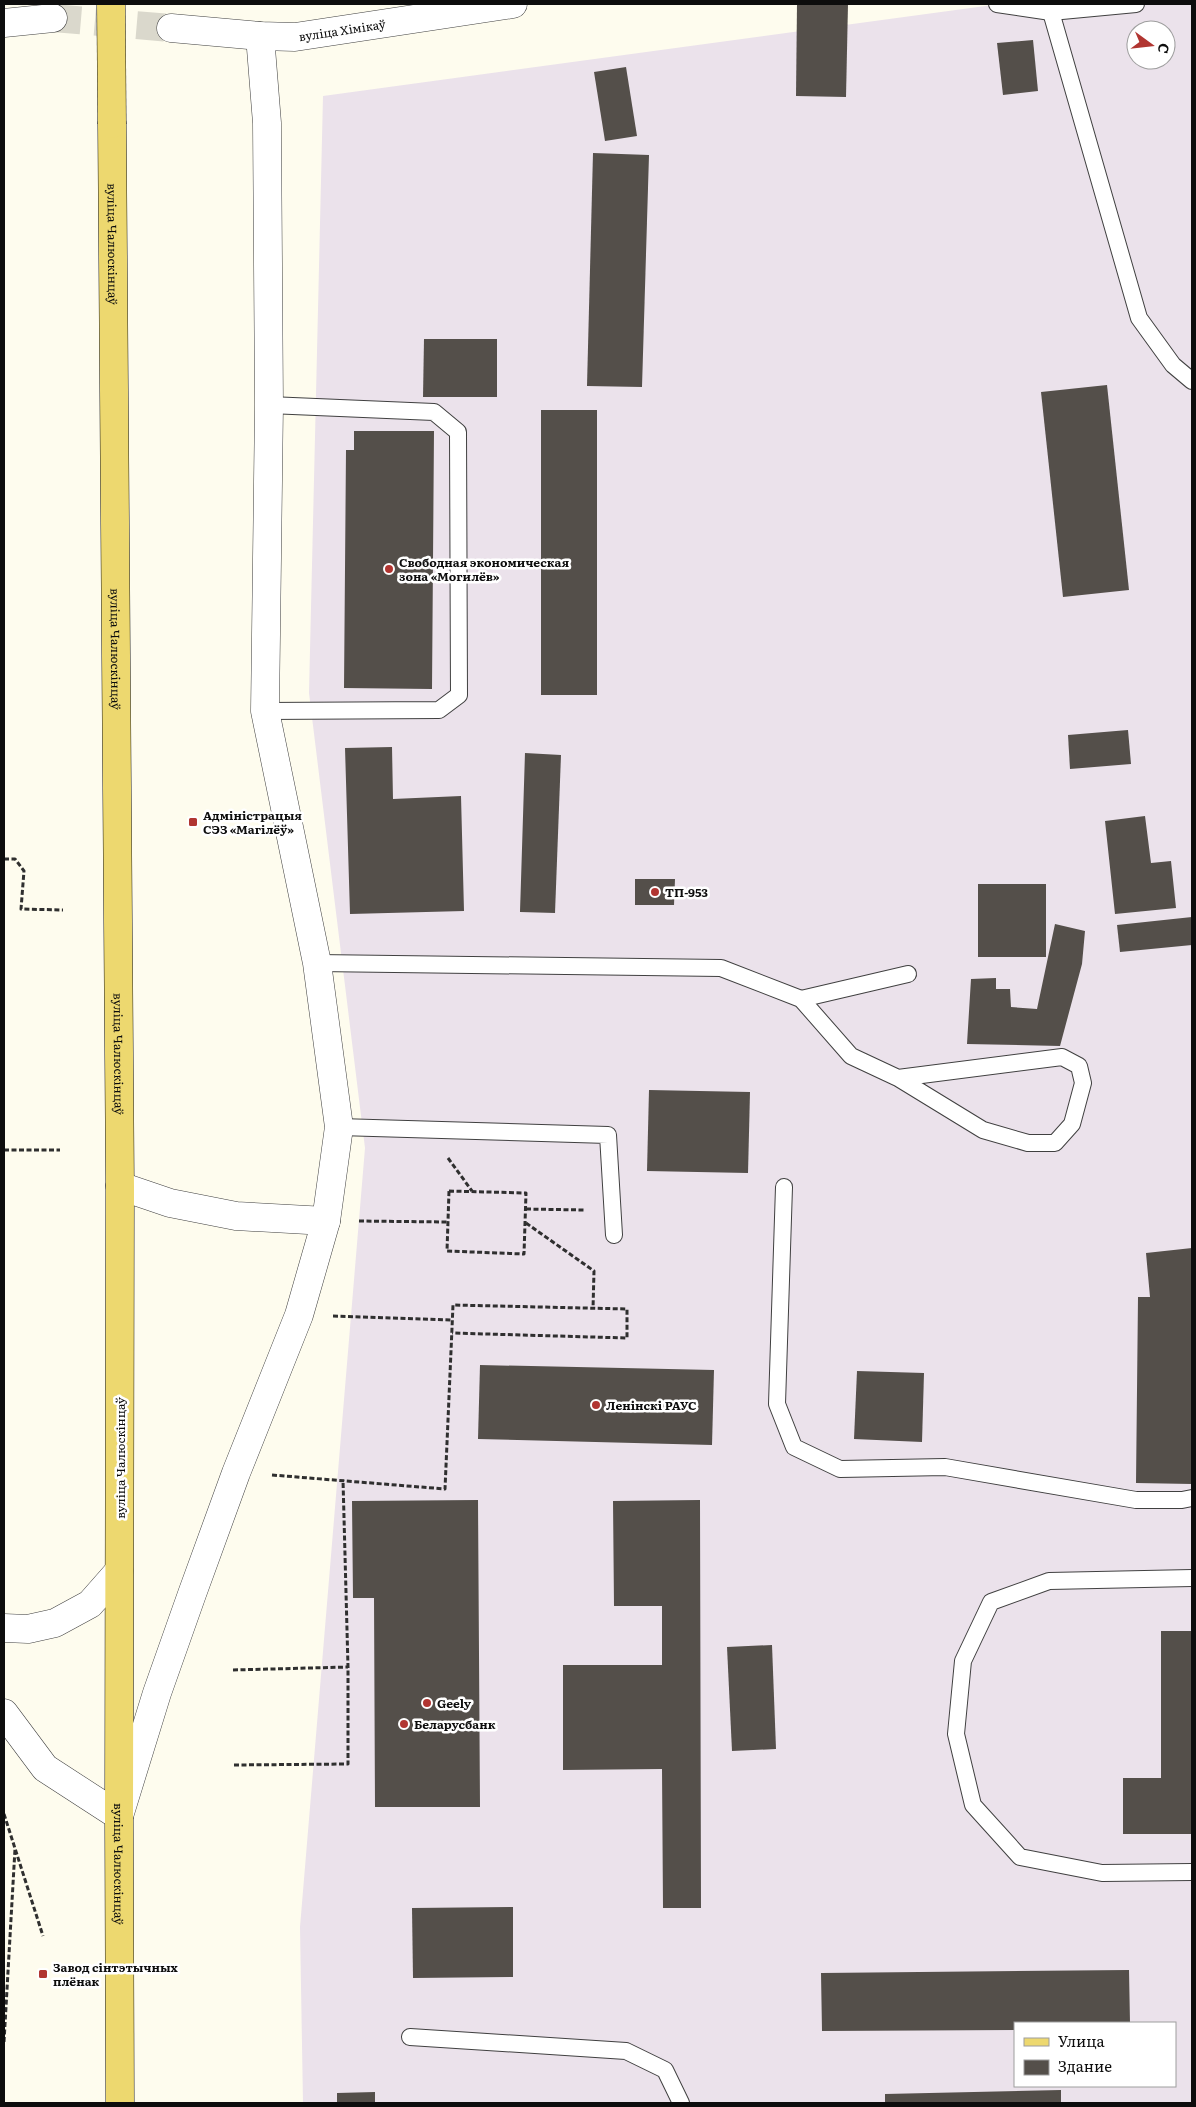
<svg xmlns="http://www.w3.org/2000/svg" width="1196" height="2107" font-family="Literata,serif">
<rect width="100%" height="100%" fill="#fefcee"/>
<path fill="#ebe2eb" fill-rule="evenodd" d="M 1000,4 L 1192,4 L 1192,2103 L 303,2103 L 300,1927 L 365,1148 L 309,693 L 323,96 ZM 1136,30 L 1166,30 L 1166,60 L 1136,60 ZM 1015,2023 L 1175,2023 L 1175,2086 L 1015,2086 Z"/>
<g fill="#544f4a">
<polygon points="797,4 848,4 846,97 796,96"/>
<polygon points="1033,40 1038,91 1003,95 997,43"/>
<polygon points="626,67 637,136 605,141 594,72"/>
<polygon points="593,153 649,155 642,387 587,386"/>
<polygon points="424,339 497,339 497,397 423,397"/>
<polygon points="1107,385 1129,590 1063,597 1041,392"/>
<rect x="541" y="410" width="56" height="285"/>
<polygon points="354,431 434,431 432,689 344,688 346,450 354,450"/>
<polygon points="1128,730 1131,764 1070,769 1068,735"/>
<polygon points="392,747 393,799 461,796 464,911 350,914 345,748"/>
<polygon points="525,753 561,755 555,913 520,912"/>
<polygon points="1145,816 1151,863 1171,861 1176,908 1115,914 1105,821"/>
<polygon points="635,879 675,879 674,905 635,905"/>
<rect x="978" y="884" width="68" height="73"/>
<polygon points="1192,917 1192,945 1120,952 1117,925"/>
<polygon points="1055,924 1085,931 1082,964 1060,1046 967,1044 971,979 996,978 996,989 1010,989 1011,1007 1037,1009"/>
<polygon points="649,1090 750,1092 748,1173 647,1171"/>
<polygon points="1192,1248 1192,1484 1136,1483 1138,1297 1150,1297 1146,1253"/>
<polygon points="480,1365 714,1370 712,1445 478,1439"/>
<polygon points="857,1371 924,1373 922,1442 854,1439"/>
<polygon points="478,1500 480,1807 375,1807 374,1598 353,1598 352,1501"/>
<polygon points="700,1500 701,1908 663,1908 662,1769 563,1770 563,1665 662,1665 662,1606 614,1606 613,1501"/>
<polygon points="1161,1631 1192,1631 1192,1834 1123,1834 1123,1778 1161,1778"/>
<polygon points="772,1645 776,1749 732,1751 727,1647"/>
<polygon points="513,1907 513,1977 413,1978 412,1908"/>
<polygon points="1129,1970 1130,2023 1015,2023 1015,2030 822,2031 821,1973"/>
<polygon points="1061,2090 1061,2103 885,2103 885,2094"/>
<polygon points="375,2092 375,2103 337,2103 337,2093"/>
</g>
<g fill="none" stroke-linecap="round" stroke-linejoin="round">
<polyline stroke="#dad8cc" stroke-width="28" stroke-dasharray="28 14" stroke-linecap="butt" points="53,18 171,28"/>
<defs>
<g id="lane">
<polyline points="997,4 1051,12 1136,4"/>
<polyline points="1051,12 1139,318 1173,365 1192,381"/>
<polyline points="265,711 439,710 459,695 458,432 434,412 269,405"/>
<polyline points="317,963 721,968 801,999 851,1056 898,1078 1062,1057 1079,1066 1083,1083 1072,1124 1055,1143 1028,1143 983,1130 898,1078"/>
<polyline points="801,999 908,974"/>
<polyline points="339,1127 608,1135 614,1235"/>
<polyline points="784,1187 777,1404 794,1447 840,1469 945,1467 1136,1500 1182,1500 1192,1498"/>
<polyline points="1192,1578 1049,1581 991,1602 963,1661 956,1734 973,1805 1020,1857 1102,1873 1192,1872"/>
<polyline points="410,2037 626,2051 665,2070 681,2103"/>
</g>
<g id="street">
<polyline points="4,23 53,18"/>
<path id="s1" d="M 171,28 L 260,36 L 295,37 L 513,4"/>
<polyline points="120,1186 170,1203 236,1216 326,1221"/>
<polyline points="4,1628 28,1629 55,1623 90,1604 119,1571"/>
<polyline points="4,1713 45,1768 119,1816 157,1693 192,1594 236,1473 299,1315 326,1221 339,1127 317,963 265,711 269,405 267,123 260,36"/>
</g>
<g id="primary">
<path id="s2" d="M 112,124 L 120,1186 L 119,1816 L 120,2103"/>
</g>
</defs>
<use href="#lane" stroke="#404040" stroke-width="18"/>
<use href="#street" stroke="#404040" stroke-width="29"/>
<use href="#primary" stroke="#1e1e1e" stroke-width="29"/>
<g stroke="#2f2f2f" stroke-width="3" stroke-dasharray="5 2.5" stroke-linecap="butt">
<polyline points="4,859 15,859 24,871 21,909 63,910"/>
<polyline points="4,1150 60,1150"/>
<polyline points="448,1158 472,1191"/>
<polygon points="449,1191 526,1193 524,1254 447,1251"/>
<polyline points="526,1209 585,1210"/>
<polyline points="359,1221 448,1222"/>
<polyline points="526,1223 594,1271 593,1309"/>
<polyline points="333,1316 452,1320"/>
<polyline points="272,1475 445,1489 453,1305 627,1309 627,1338 452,1333"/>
<polyline points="233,1670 348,1667"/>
<polyline points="234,1765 348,1764 348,1667 343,1480"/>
<polyline points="4,1814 43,1936"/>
<polyline points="4,2042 15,1849"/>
</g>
<use href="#lane" stroke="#fff" stroke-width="16"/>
<use href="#street" stroke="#fff" stroke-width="28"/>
<use href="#primary" stroke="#edd86f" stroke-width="28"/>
<defs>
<polyline id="primary-bridge" points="111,4 112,124"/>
</defs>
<use href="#primary-bridge" stroke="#1e1e1e" stroke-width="29" stroke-linecap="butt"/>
<use href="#primary-bridge" stroke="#edd86f" stroke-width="28"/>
</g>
<g fill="#b13531" stroke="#fff" stroke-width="2">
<circle cx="389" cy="569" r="5"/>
<rect x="188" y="817" width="10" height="10" rx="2.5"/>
<circle cx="655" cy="892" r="5"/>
<circle cx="596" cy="1405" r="5"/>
<circle cx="427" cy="1703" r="5"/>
<circle cx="404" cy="1724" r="5"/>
<rect x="38" y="1969" width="10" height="10" rx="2.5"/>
</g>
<g text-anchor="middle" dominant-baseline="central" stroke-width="5" stroke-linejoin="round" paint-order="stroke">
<g font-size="12" fill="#0d0d0d" stroke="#fff">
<text stroke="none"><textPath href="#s1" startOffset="172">вуліца Хімікаў</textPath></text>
<text stroke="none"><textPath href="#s2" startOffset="120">вуліца Чалюскінцаў</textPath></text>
<text stroke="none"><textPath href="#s2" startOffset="525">вуліца Чалюскінцаў</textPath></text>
<text stroke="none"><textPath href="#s2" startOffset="930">вуліца Чалюскінцаў</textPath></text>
<text transform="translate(120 1458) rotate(-90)">вуліца Чалюскінцаў</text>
<text stroke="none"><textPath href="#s2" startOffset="1740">вуліца Чалюскінцаў</textPath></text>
</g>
<g font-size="12" font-weight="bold" fill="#0d0d0d" stroke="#fff" text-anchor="start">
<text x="399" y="562">Свободная экономическая<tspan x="399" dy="14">зона «Могилёв»</tspan></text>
<text x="203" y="815">Адміністрацыя<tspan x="203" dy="14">СЭЗ «Магілёў»</tspan></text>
<text x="665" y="892">ТП-953</text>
<text x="606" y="1405">Ленінскі РАУС</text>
<text x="437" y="1703">Geely</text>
<text x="414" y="1724">Беларусбанк</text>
<text x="53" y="1967">Завод сінтэтычных<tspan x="53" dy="14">плёнак</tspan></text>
</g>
</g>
<rect width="1196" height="2107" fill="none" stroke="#0d0d0d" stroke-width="10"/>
<rect x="1014" y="2022" width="162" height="65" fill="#ffffff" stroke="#9e9e9e"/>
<rect x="1024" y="2038" width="25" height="8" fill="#edd86f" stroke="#9e9e9e"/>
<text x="1058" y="2047" font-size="15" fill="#0d0d0d">Улица</text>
<rect x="1024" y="2060" width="25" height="15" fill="#544f4a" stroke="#9e9e9e"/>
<text x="1058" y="2072" font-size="15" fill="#0d0d0d">Здание</text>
<g transform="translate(1151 45) rotate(105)"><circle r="24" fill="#ffffff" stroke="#9e9e9e"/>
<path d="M0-4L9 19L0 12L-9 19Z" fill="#b13531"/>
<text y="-8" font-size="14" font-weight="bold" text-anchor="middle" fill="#0d0d0d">С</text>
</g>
</svg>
